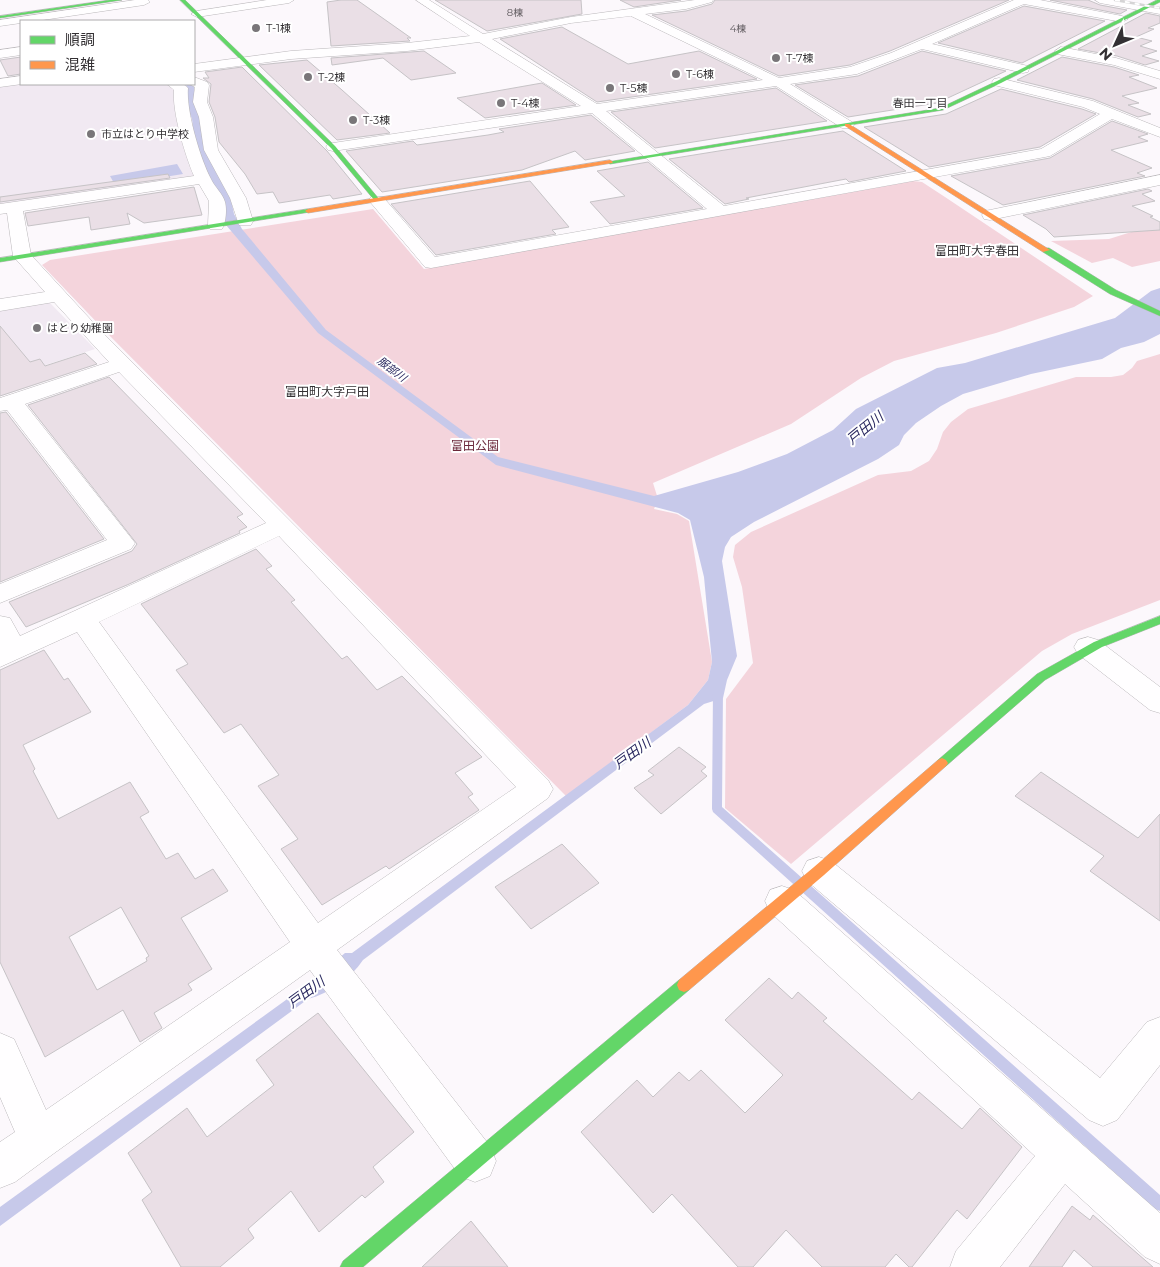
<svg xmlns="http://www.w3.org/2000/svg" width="1160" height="1267" font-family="Montserrat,'Noto Sans JP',sans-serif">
<rect width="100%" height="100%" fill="#fcf8fc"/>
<g fill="#f1e9f2">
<polygon points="21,84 169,84 177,88 186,154 197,175 192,178 0,205 0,86"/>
<polygon points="42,301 50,303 95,349 0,380 0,307"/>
</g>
<g fill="#f4d4dc">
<polygon points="913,181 922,182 945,197 1093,296 1074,307 996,333 894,361 861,378 791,424 653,483 658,499 654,509 677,514 689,521 712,662 708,680 688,705 566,796 107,333 42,265 50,260 373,209 424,269"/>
<polygon points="1160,223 1160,261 1132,267 1113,258 1092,263 1051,241 1109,239"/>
<polygon points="1160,354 1160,600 1072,634 1042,651 791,864 725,808 726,699 753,663 742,587 733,557 735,545 751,532 878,475 911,471 929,461 937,449 943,432 951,422 968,409 1076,377 1111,377 1123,375 1132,368 1137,361"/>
</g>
<g fill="#c7c9ea">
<path d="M 182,84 L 194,85 L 194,103 L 231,199 L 234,214 L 242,229 L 326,330 L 498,457 L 654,496 L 738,472 L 787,454 L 833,430 L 856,409 L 937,368 L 965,363 L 1115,318 L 1151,291 L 1160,288 L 1160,334 L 1144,342 L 1121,348 L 1102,359 L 1031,374 L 963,394 L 941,406 L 916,423 L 904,435 L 899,445 L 878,459 L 754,522 L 731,537 L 725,547 L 722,561 L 737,656 L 727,680 L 723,698 L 704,704 L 363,960 C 350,979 330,993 308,999 L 0,1226 L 0,1207 L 308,984 L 345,953 L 352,953 L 688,705 L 708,680 L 712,662 L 704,577 L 690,520 L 678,513 L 496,465 L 318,333 L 220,218 L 196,154 L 192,119 L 185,101 L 187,86 Z"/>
<polygon points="177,164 183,174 115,185 110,176"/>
</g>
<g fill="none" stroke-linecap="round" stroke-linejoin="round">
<polygon fill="#c7c9ea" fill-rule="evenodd" points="718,687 721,688 723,690 722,807 1160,1195 1160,1211 1155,1209 713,812 712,809 713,690 715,688"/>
</g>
<g fill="#eadfe6" stroke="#c6c3c6" fill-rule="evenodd">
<polygon points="341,0 357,0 411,38 407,38 410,41 331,46 327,2"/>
<polygon points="435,0 581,0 582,14 487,31"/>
<polygon points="620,0 681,0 634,7"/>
<polygon points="715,0 1009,0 890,51 850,65 779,76 652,15 686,11 712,4"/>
<polygon points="1050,0 1088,0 1100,5 1127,10 1120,14"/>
<polygon points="1024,6 1105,21 1022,63 938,43"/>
<polygon points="1146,13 1160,16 1160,23 1148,28 1154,29 1136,37 1152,41 1140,46 1157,51 1142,56 1159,61 1145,65 1117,56 1078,49"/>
<polygon points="562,27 628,64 699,51 757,79 597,102 500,39"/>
<polygon points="424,51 456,73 411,80 383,58 332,65 331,58"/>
<polygon points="922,51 1006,71 937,103 848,117 795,85 858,76"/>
<polygon points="21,57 21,74 8,76 0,60"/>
<polygon points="1062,57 1114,67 1139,75 1129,77 1157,88 1122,96 1139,103 1128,105 1151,114 1138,117 1093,99 1017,80"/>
<polygon points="307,60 342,90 390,133 337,140 259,65"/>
<polygon points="242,67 327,151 362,194 333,199 330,195 279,203 273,192 257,194 245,174 219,142 215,117 209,102 211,84 203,78 209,78 205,72"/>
<polygon points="542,83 576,105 485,118 457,98"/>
<polygon points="776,88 827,121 655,148 611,112"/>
<polygon points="1001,89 1082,109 1096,114 1040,147 929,167 864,127 946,114"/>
<polygon points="591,115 635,151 585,160 575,151 522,170 382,192 346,151 413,141 417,145 488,135 504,132 499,129"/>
<polygon points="1112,121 1148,134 1138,137 1148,141 1111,150 1152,168 1137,173 1145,176 1003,205 951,176 1050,158"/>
<polygon points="843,131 906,171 849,182 846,179 746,198 749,199 725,204 669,159"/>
<polygon points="648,162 703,208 610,224 590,202 625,196 597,171"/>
<polygon points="168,174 170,178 0,202 0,197"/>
<polygon points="530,181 569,227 552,230 556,234 436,255 391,204"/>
<polygon points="194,187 202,215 144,223 127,213 130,224 91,230 89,217 28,226 25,213"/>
<polygon points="1148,189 1152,191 1142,194 1155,201 1132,206 1153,216 1150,217 1160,222 1160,230 1054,237 1046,229 1023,215"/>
<polygon points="0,326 30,362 40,359 45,366 85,353 97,364 0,396"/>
<polygon points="109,377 243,514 237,517 247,527 239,531 240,533 127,585 26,627 9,602 132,551 137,544 28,405"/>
<polygon points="6,412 104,539 0,582 0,413"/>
<polygon points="256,549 272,566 266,569 295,600 291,602 342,659 347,656 377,690 402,676 482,757 455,773 473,794 468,797 479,810 389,869 386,866 322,905 281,849 298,839 258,786 279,775 241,724 224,733 176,670 188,664 141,604"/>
<path d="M 44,650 L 64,680 L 68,678 L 91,712 L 23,745 L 35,769 L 33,771 L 58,819 L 130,782 L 149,812 L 140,817 L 166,859 L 178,853 L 195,879 L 213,869 L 228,891 L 181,918 L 212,969 L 188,984 L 192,990 L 154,1013 L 162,1028 L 140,1042 L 123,1010 L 45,1057 L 0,962 L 0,670 ZM 121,907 L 149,956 L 146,958 L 147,961 L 97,990 L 69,937 Z"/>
<polygon points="679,747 706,767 701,771 707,776 661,814 634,788 654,775 648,771"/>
<polygon points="1041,772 1138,838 1160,814 1160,921 1090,871 1104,856 1015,796"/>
<polygon points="562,844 599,883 531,929 495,887"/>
<polygon points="769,978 792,999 798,992 827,1018 823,1021 912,1100 919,1092 962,1129 980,1108 1022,1147 967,1219 957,1210 912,1267 909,1267 896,1254 885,1267 822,1267 786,1230 753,1267 738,1267 672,1194 653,1213 581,1132 637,1080 653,1097 679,1072 689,1081 701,1070 745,1113 783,1075 725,1020"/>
<polygon points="318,1013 414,1132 373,1167 384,1182 365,1198 362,1195 319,1232 291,1191 248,1229 254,1238 220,1267 181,1267 142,1200 152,1192 128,1153 187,1108 207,1137 274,1085 256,1060"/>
<polygon points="1072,1206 1090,1220 1093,1215 1153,1267 1093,1267 1074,1250 1062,1267 1029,1267"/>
<polygon points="471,1221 508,1267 422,1267"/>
</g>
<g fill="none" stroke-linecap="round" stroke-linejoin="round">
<defs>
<g id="street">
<polygon points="135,0 148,0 150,2 144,5 36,21 21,21 21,23 0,26 0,20"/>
<polygon points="267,0 294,0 289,3 197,17 191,14 197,11"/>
<path d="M 416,0 L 429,0 L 483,34 L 571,17 L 695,0 L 713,0 L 712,2 L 686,9 L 645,14 L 779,78 L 850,67 L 891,53 L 1014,0 L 1040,0 L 1122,16 L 1128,19 L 1122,22 L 1024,4 L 932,44 L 1028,66 L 1029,69 L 1028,72 L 1023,73 L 922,49 L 857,74 L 790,84 L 852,122 L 854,125 L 852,128 L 842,128 L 776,86 L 606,111 L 724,206 L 1041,149 L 1100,114 L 1083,107 L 994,85 L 992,82 L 994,79 L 999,78 L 1093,101 L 1160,128 L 1160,137 L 1112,119 L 1050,156 L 1045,157 L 431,268 L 425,267 L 371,203 L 369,200 L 371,197 L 383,197 L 435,257 L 707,209 L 592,113 L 333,151 L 328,150 L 326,147 L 328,144 L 333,143 L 581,106 L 479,42 L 407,51 L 291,59 L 194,72 L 194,64 L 291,51 L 407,43 L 470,36 ZM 631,16 L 763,80 L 597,104 L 492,39 L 571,23 Z"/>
<polygon points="1095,0 1118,0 1160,8 1160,14 1100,3"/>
<polygon points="21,47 21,55 0,58 0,50"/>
<polygon points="1061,47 1116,58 1160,71 1160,79 1114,65 1057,54 1055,51"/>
<polygon points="21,76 22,84 0,87 0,79"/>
<polygon points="194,77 207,82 209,85 207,102 213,117 218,150 246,198 253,221 251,225 239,225 230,198 204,150 199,117 193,102 195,87 189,84 194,84"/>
<path d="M 167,84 L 183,84 L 188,88 C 186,111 200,158 211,179 C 214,186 223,194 225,202 C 227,209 226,223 222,229 L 210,229 L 208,225 L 209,201 L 199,184 L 23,211 L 31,255 L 102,332 L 548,780 L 553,789 L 548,798 L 337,950 L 490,1146 L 496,1161 L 490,1176 L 475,1182 L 460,1176 L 310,970 L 53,1154 L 15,1182 L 0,1188 L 0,1142 L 15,1132 L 0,1097 L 0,1033 L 14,1039 L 46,1110 L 290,942 L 77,632 L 0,667 L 0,616 L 10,618 L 20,636 L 266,523 L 119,372 L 25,404 L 135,543 L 131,549 L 0,603 L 0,584 L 107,540 L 7,410 L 0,411 L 0,398 L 109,362 L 54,302 L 0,311 L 0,299 L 45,292 L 13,256 L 7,213 L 0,214 L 0,204 L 194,176 C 185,155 172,112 174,90 ZM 279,536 L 516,787 L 318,923 L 99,622 Z"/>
<polygon points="1160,175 1160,185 990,220 984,219 982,215 984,211 990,210"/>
<polygon points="1088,637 1098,640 1160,687 1160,713 1150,710 1078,654 1074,647 1078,640"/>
<polygon points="819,857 831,861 1100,1078 1147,1022 1160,1017 1160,1065 1117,1120 1103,1126 1089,1120 807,881 802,871 807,861"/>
<polygon points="782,886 794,890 1160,1213 1160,1264 1145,1257 1065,1184 1000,1267 950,1267 956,1251 1035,1156 770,912 765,901 770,890"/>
</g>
<g id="fast">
<polygon points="110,0 122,0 0,18 0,16"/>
<polygon points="180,0 185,0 335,146 379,199 379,201 375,201 331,148"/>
<polygon points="1157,0 1160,0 1160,2 1001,83 943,110 610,164 607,162 940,108 997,81"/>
<polygon points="308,209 310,210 310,212 0,262 0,258"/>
<polygon points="1043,248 1049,248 1116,290 1160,311 1160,316 1110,294 1043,252"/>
<polygon points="1160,616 1160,624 1102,647 1045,680 946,766 942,768 938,766 936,763 938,760 1037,674 1094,642"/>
<polygon points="684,978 689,980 691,985 689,990 363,1267 340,1267 343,1261 679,980"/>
</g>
<g id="slow">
<polygon points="845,124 849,124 1050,250 1043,252 845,126"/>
<polygon points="610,160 613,162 612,163 308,213 305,211 308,209"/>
<polygon points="942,758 946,760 948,763 946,766 824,875 689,990 684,992 679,990 677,985 679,980 814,867 938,760"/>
</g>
</defs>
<use href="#street" stroke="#bbb8bb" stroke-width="1"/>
<use href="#fast" stroke="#bbb8bb" stroke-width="1"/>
<use href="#slow" stroke="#bbb8bb" stroke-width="1"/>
<use href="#street" fill="#fffeff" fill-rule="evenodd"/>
<use href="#fast" fill="#63d668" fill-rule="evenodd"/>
<use href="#slow" fill="#ff974d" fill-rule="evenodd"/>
<defs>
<polyline id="rail" points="1115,0 1160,8"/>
</defs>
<use href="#rail" stroke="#d5d4d5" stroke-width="2.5"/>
<use href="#rail" stroke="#fff" stroke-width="2" stroke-dasharray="5" stroke-linecap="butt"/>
</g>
<g fill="#797679" stroke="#fff" stroke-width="2">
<circle cx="256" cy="28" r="5"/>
<circle cx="776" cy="58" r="5"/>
<circle cx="676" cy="74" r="5"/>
<circle cx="308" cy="77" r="5"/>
<circle cx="610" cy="88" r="5"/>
<circle cx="501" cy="103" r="5"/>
<circle cx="353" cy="120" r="5"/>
<circle cx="91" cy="134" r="5"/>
<circle cx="37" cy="328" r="5"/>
</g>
<g text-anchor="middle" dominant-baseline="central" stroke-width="4" stroke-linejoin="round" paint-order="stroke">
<g font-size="10" fill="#615c60">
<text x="515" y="12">8棟</text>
<text x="738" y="28">4棟</text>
</g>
<g font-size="11" fill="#333033" stroke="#fff" text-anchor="start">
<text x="266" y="28">T-1棟</text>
<text x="786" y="58">T-7棟</text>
<text x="686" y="74">T-6棟</text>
<text x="318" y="77">T-2棟</text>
<text x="620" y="88">T-5棟</text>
<text x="511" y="103">T-4棟</text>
<text x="363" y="120">T-3棟</text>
<text x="101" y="134">市立はとり中学校</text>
<text x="47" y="328">はとり幼稚園</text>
</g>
<g font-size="11" fill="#333033" stroke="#fff">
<text x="920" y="103">春田一丁目</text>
</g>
<g font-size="11" font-style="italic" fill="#2a2960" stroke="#fff">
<text transform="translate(392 369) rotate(37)">服部川</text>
</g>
<g font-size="12" fill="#333033" stroke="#fff">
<text x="977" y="250">富田町大字春田</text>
<text x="327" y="391">富田町大字戸田</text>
</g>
<g font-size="12" fill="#6b293b" stroke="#fff">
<text x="475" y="445">富田公園</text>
</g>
<g font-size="14" font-style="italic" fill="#2a2960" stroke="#fff">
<text transform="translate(865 428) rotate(-39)">戸田川</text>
<text transform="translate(632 753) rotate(-36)">戸田川</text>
<text transform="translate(306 992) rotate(-36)">戸田川</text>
</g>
</g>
<rect x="20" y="20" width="175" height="65" fill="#ffffff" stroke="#adacad"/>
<rect x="30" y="36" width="25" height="8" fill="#63d668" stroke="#adacad"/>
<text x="65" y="45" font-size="15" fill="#333033">順調</text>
<rect x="30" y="61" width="25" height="8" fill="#ff974d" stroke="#adacad"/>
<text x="65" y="70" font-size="15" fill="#333033">混雑</text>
<g transform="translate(1115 45) rotate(226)" stroke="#ffffff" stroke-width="4" paint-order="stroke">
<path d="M0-4L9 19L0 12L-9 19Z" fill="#333033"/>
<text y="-8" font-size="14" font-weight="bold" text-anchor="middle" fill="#333033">N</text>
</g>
</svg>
